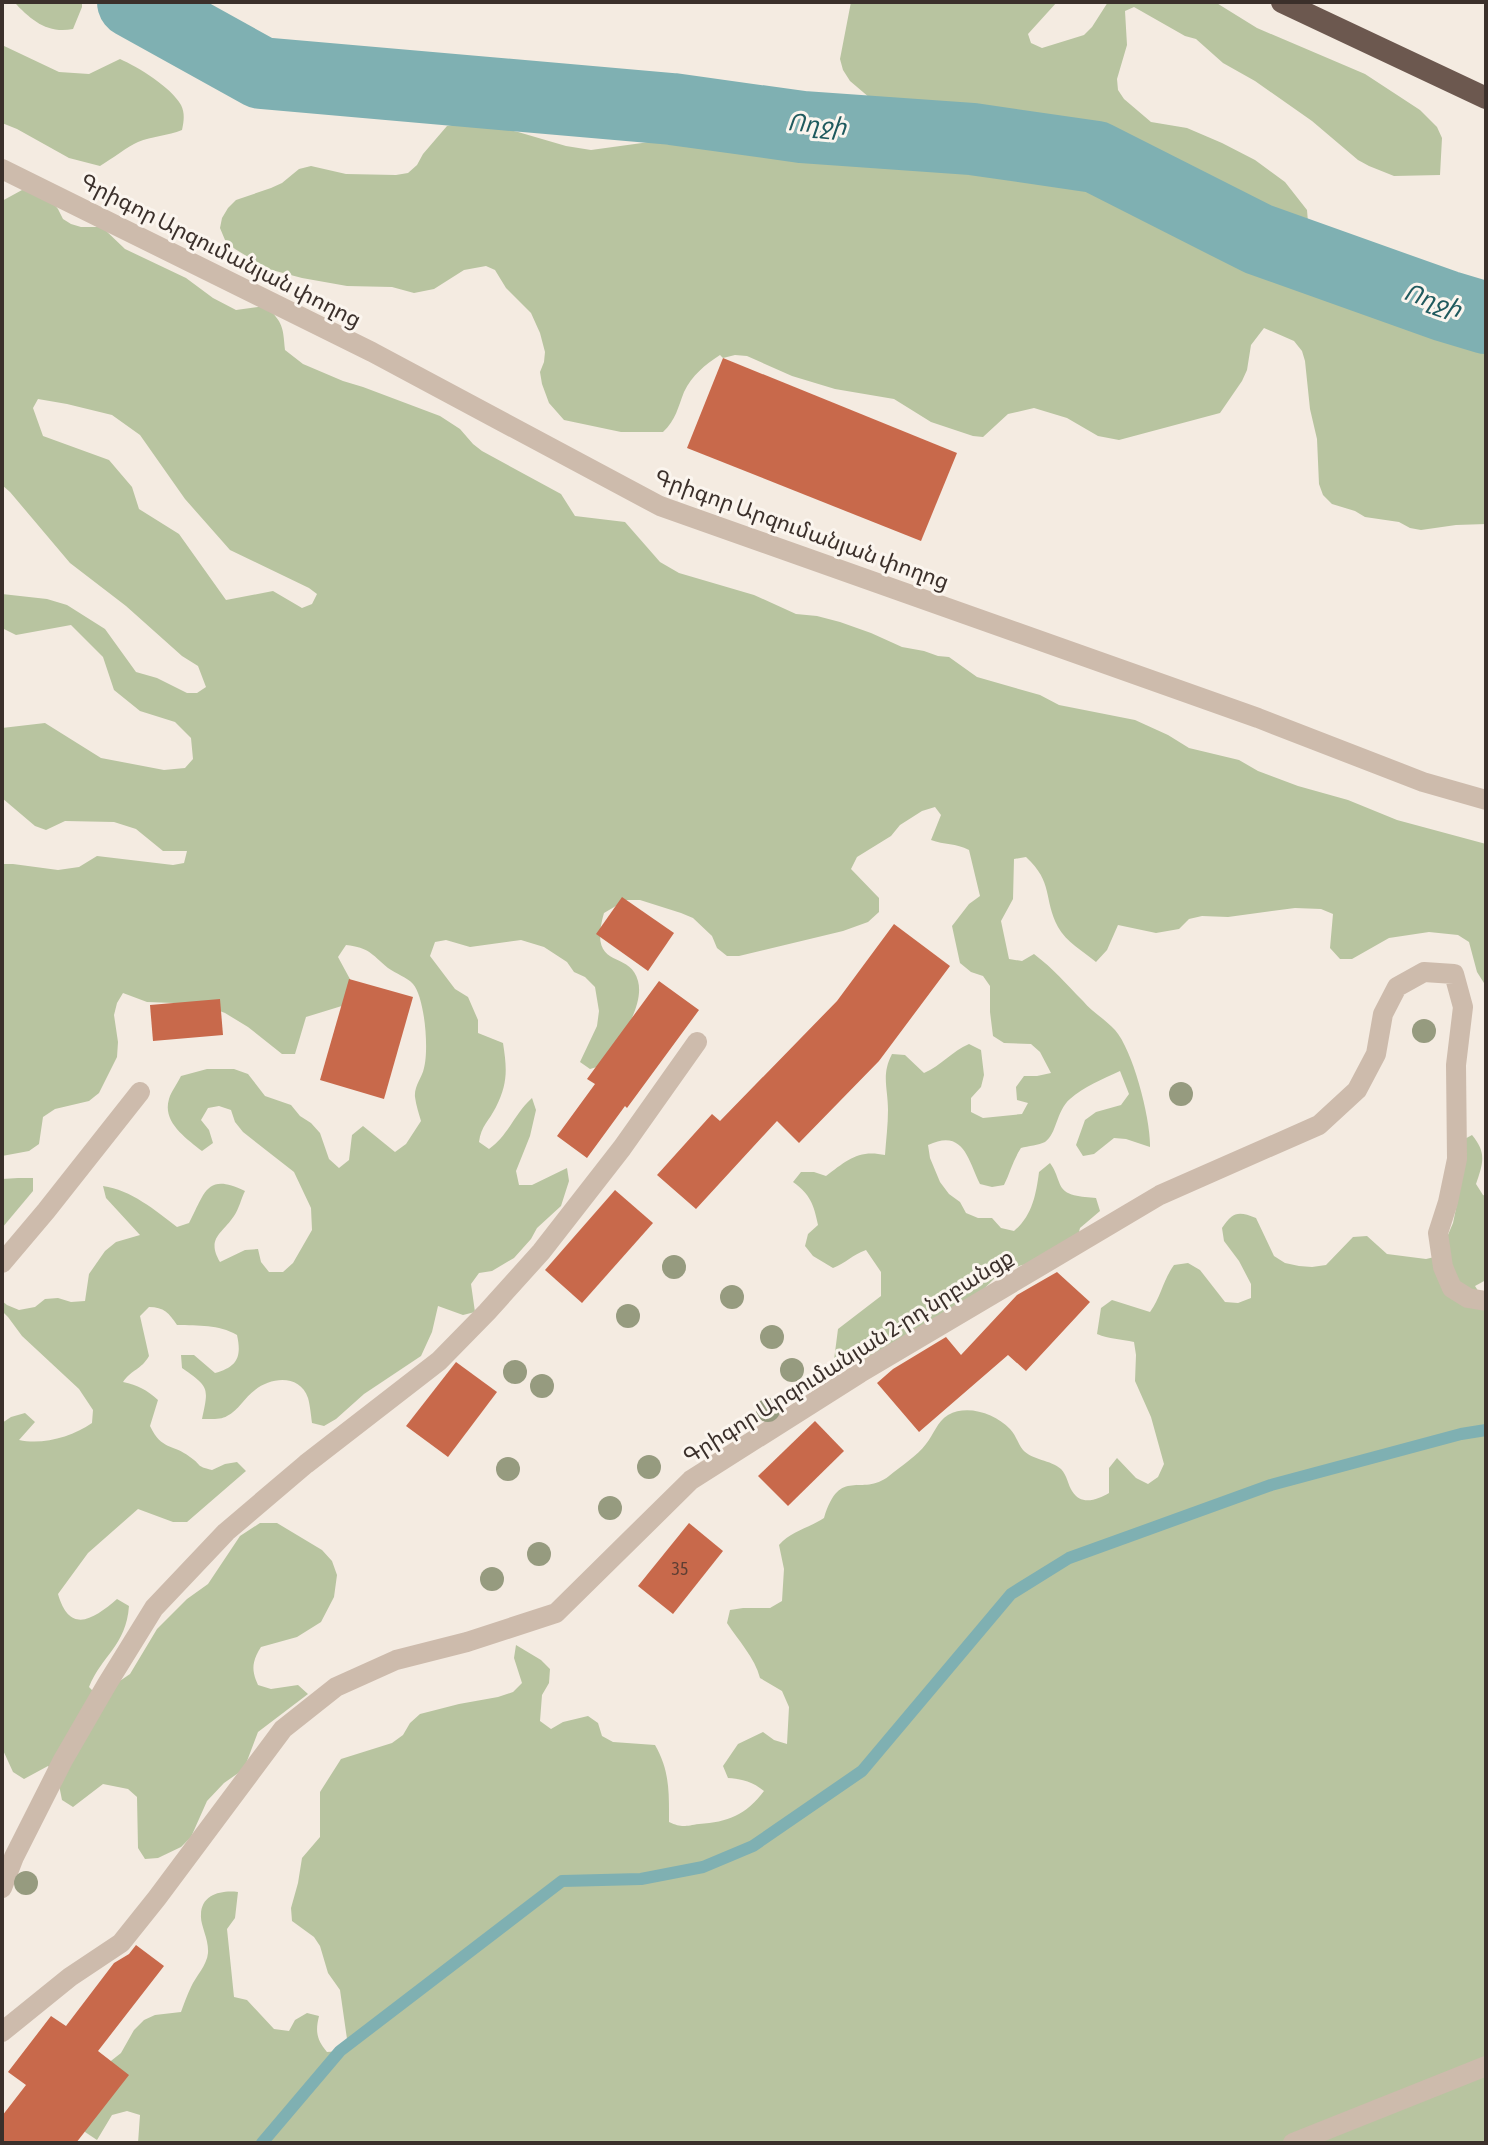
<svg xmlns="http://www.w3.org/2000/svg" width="1488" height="2145" font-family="'Asap Condensed','Noto Sans Armenian',sans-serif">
<rect width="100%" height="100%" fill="#f4ebe1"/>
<g fill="#b8c4a0" fill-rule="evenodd">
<path d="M 14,2 L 82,2 L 82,7 L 73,29 C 47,34 31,20 14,2 Z"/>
<path d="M 851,2 L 1057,2 L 1028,34 L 1031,43 L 1042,48 L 1084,35 L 1092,27 L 1108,2 L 1215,2 L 1257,28 L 1365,74 L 1420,110 L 1437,127 L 1442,138 L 1440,175 L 1394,176 L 1369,166 L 1358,160 L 1312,121 L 1255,81 L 1223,63 L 1196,39 L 1185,36 L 1134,7 L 1125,11 L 1127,45 L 1117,79 L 1118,90 L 1124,99 L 1151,122 L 1187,128 L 1222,143 L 1255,160 L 1285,182 L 1307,210 L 1309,234 L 1298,237 L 1287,233 L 1273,218 L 1238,192 L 1184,173 L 1162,177 L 1141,187 L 1138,198 L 1143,207 L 1152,215 L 1236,249 L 1280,270 L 1322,284 L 1355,300 L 1450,335 L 1472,348 L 1486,353 L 1486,524 L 1456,525 L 1421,530 L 1410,528 L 1399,522 L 1365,517 L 1355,511 L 1332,504 L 1323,495 L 1319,484 L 1317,439 L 1310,409 L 1305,361 L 1302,351 L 1294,341 L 1264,328 L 1251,345 L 1247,370 L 1242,381 L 1220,413 L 1119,440 L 1098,436 L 1067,418 L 1034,408 L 1008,414 L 983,437 L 973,436 L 931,422 L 894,399 L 835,389 L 792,376 L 747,356 L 735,355 L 723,358 L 720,355 C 705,365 692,375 684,392 C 678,407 676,420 663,432 L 621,432 L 564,420 L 549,403 L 542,384 L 540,372 L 544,362 L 545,352 L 540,333 L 531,313 L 506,288 L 495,270 L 486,266 L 464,270 L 434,289 L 414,293 L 392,287 L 347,286 L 302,278 L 268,269 L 235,249 L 225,240 L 220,228 L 222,218 L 228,208 L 236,200 L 271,188 L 282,183 L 299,169 L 311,166 L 346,174 L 396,175 L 408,173 L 417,165 L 423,154 L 447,126 L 458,124 L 486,125 L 518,132 L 566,146 L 591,150 L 664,140 L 752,155 L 762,152 L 786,139 L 797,137 L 809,138 L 828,150 L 839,152 L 876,152 L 913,158 L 937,159 L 974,157 L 985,158 L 1006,155 L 1014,148 L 1018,125 L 1014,114 L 969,113 L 937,108 L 892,108 L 870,98 L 850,81 L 843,70 L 840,59 Z"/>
<path d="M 2,45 L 59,72 L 89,74 L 120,59 C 138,67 171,87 181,105 C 185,113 184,121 182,130 C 168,136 152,136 138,142 C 128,146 112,159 100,166 L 69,158 L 17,129 L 2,123 Z"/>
<path d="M 22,190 L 44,192 L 58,209 L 63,219 L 71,224 L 81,227 L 102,227 L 125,249 L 186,278 L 213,298 L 236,310 L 266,306 C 283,323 283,326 285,350 L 303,364 L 343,381 L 363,387 L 440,416 L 460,429 L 473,444 L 482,451 L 561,494 L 575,516 L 625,522 L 660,562 L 679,573 L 754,595 L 796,614 L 817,616 L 840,622 L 871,633 L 902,647 L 924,651 L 938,656 L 949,657 L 977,677 L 1040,695 L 1059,705 L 1135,720 L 1168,735 L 1189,748 L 1239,760 L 1258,771 L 1298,786 L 1348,800 L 1397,820 L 1486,844 L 1486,983 L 1484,983 L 1477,972 L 1469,942 L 1458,935 L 1429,932 L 1389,938 L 1352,959 L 1340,959 L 1330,948 L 1333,914 L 1321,909 L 1295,908 L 1228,917 L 1202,916 L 1189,919 L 1179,929 L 1156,933 L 1118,925 L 1107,950 L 1096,962 C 1083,951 1066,942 1058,927 C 1043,898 1054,883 1026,857 L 1014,859 L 1013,899 L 1001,921 L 1009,959 L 1022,961 L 1034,954 C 1055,970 1065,983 1083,1001 C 1092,1012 1105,1019 1115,1030 C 1133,1050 1151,1120 1150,1147 L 1126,1139 L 1114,1138 L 1094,1154 L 1083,1156 L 1076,1145 L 1085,1120 L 1096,1112 L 1121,1105 L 1129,1094 L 1120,1071 C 1103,1079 1083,1087 1070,1099 C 1056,1111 1057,1134 1045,1142 C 1039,1145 1028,1146 1021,1148 C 1013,1160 1010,1173 1004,1185 L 992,1187 L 980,1184 C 968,1160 964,1128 928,1145 L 930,1158 L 940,1182 L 949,1194 L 960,1202 L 966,1213 L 978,1218 L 992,1218 L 1001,1228 L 1014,1231 C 1032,1216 1036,1195 1039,1172 L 1050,1163 C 1055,1170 1056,1174 1059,1182 C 1064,1198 1082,1196 1096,1198 L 1100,1211 L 1080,1228 L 1076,1243 L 1059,1261 L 1022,1265 L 999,1274 L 950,1322 L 872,1358 L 847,1365 L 834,1360 L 838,1329 L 881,1296 L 881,1272 L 866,1250 C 852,1255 846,1263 833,1268 L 813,1256 L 805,1246 L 808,1234 L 818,1225 C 814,1205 810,1194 793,1182 L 801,1172 L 814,1172 L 826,1176 C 846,1161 858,1149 885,1155 C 886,1140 888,1125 888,1110 C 888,1088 881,1075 892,1054 L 905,1055 L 924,1073 C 941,1066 952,1051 969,1044 L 981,1050 L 984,1075 L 981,1087 L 971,1098 L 971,1112 L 983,1118 L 1022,1114 L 1028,1103 L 1017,1100 L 1016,1087 L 1024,1076 L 1037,1076 L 1051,1073 L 1040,1052 L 1031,1044 L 1004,1043 L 993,1036 L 990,1012 L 990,986 L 983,976 L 971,972 L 960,963 L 952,926 L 969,904 L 980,896 L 969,850 C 956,843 944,845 931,840 L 941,815 L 935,807 L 922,811 L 900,825 L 891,836 L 857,857 L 851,869 L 879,898 L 879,912 L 868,922 L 843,931 L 739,956 L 727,956 L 717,948 L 712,936 L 693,918 L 681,913 L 640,900 L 626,900 L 604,913 C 587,972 630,949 638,981 C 645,1007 617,1045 604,1065 L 590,1069 L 580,1062 L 597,1026 L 599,1011 L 595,987 L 585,977 L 574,972 L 567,962 L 544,947 L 521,940 L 470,947 L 446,940 L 435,942 L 430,956 L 455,989 L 468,997 L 478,1020 L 478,1033 L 503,1043 C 507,1069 508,1083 496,1107 C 489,1121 481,1126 479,1142 L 489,1149 C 508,1136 515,1113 532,1098 L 536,1110 L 530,1136 L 516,1171 L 519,1185 L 532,1185 L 567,1168 L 569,1181 L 561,1206 L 537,1228 L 531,1239 L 514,1258 L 492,1271 L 479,1273 L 471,1284 L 475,1312 L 463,1315 L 438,1306 L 432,1332 L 421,1356 L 364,1394 L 336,1419 L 324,1426 L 312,1423 C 311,1415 310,1405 308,1398 C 300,1374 271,1377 255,1390 C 245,1397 238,1411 227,1416 C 221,1420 209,1419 202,1419 C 209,1387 209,1387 182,1368 L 181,1355 L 194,1355 L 215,1373 C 237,1367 242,1357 237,1335 C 218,1324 199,1326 177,1325 C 169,1313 164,1307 149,1307 L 140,1316 L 149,1356 C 141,1370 132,1369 123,1382 C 138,1385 147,1390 158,1400 L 150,1426 C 162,1451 172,1443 190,1457 C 202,1465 195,1466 212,1470 L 225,1464 L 237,1462 L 246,1471 L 187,1522 L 173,1522 L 138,1509 L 88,1553 L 58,1594 C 70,1636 95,1618 117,1599 L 129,1606 C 126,1646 102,1655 89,1687 L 98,1696 L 130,1674 L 157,1629 L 187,1599 L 208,1584 L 240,1536 L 260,1523 L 277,1523 L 322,1550 L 332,1561 L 337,1575 L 334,1597 L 321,1622 L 297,1637 L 261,1647 C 252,1661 251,1670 258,1685 L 271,1689 L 298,1685 L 308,1694 L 258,1732 L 244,1769 L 224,1783 L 207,1801 L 191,1837 L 181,1847 L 158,1858 L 145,1859 L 138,1848 L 137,1797 L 128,1789 L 103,1784 L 73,1807 L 62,1800 L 57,1775 L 48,1766 L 24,1779 L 13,1772 L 2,1748 L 2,1423 L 11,1417 L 25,1413 L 35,1422 L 19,1440 C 43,1445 72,1437 92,1423 L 93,1410 L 79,1389 L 22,1336 L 8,1317 L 2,1311 L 2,1301 L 7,1305 L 19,1310 L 35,1307 L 45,1299 L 58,1298 L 71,1302 L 85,1301 L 89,1274 L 105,1251 L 116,1242 L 140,1235 L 106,1198 L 103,1186 C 131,1190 155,1210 177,1227 L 189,1223 C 205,1193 206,1172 245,1191 C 241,1199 239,1209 234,1216 C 222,1234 206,1238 220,1262 L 245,1250 L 258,1249 L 261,1262 L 269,1272 L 283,1272 L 293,1263 L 312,1230 L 311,1208 L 294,1172 L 243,1132 L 235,1122 L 231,1110 L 219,1106 L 208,1108 L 201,1120 L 209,1130 L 213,1143 L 202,1151 C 186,1138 162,1122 169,1099 C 171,1092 177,1084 181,1076 L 207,1069 L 234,1069 L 248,1074 L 265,1096 L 291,1105 L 300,1116 L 311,1123 L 320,1133 L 329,1159 L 339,1168 L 349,1160 L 352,1135 L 363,1126 L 395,1152 L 406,1144 L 421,1121 C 419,1114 416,1105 415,1097 C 414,1086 422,1078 424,1068 C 429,1050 425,998 413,984 C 407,977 396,974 388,968 C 370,953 370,948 346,945 L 338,957 L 351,981 L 345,1005 L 306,1017 L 295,1054 L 282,1054 L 248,1027 L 225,1013 L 201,1004 L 147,1002 L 123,993 L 117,1003 L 114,1015 L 118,1042 L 117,1057 L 99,1093 L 89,1101 L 55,1109 L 43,1117 L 39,1144 L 29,1151 L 2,1156 L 2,864 L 13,864 L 58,870 L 79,867 L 97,856 L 173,865 L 184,863 L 187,851 L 163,851 L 136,829 L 114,822 L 65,821 L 46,830 L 35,826 L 2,798 L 2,728 L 45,723 L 101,758 L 164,770 L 185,768 L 193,759 L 191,738 L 175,722 L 140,711 L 114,690 L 103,657 L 71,625 L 16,635 L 2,628 L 2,594 L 47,599 L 67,605 L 105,629 L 136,672 L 157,678 L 187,693 L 197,693 L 206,687 L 198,666 L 182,656 L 126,606 L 70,563 L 10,492 L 2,485 L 2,201 ZM 38,399 L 67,404 L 112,415 L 140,435 L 185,499 L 230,550 L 309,588 L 317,594 L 312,604 L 302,608 L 273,591 L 226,600 L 179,534 L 139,509 L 132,487 L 109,460 L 43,436 L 33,408 Z"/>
<path d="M 1472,1135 C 1487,1153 1483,1163 1476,1184 L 1483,1195 L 1486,1196 L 1486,1280 L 1475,1286 L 1486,1303 L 1486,2143 L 138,2143 L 140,2115 L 127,2111 L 112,2115 L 97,2140 L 85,2132 L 83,2083 L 121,2053 L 134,2030 L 144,2020 L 155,2015 L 181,2012 C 184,2004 187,1995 191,1987 C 196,1976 207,1965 208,1953 C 209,1939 200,1925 201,1915 C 201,1894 222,1890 238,1892 L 235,1918 L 227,1929 L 234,1997 L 247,2000 L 274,2029 L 289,2031 L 295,2020 L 307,2013 L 319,2016 C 315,2032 317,2040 327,2052 L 340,2051 L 347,2039 L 340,1990 L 328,1973 L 320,1946 L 314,1937 L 292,1921 L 291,1908 L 298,1883 L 302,1858 L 320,1837 L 320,1792 L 341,1759 L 392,1743 L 403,1735 L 410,1723 L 420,1714 L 459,1704 L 498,1697 L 513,1692 L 522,1683 L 514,1658 L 516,1645 L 541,1660 L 550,1669 L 549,1683 L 542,1695 L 540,1721 L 551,1729 L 563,1722 L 588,1716 L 598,1723 L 602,1736 L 613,1742 L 655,1745 C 670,1771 669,1793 669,1822 C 682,1828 685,1826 699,1824 C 728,1822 746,1815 764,1791 C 753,1782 743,1779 728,1778 L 723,1766 L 738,1744 L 763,1732 L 774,1740 L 787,1744 L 789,1707 L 782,1691 L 760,1678 C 755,1658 738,1640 727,1623 L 730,1610 L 743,1608 L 770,1608 L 782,1601 L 784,1569 L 779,1545 C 791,1531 809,1528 824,1518 C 840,1465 861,1498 889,1476 C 901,1466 917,1456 926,1444 C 934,1434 937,1422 948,1415 C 968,1404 995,1414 1010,1429 C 1016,1435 1018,1444 1023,1450 C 1032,1460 1051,1460 1061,1469 C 1067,1475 1068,1485 1072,1491 C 1081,1506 1097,1500 1109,1493 L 1109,1468 L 1117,1458 L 1136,1478 L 1148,1484 L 1158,1477 L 1164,1464 L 1151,1417 L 1135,1381 L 1136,1355 L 1134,1342 C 1121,1339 1109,1339 1097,1334 L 1101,1308 L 1112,1300 L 1150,1312 C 1161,1297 1163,1280 1174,1265 L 1188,1263 L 1200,1270 L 1225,1302 L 1238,1303 L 1251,1298 L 1251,1284 L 1239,1261 L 1224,1241 L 1222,1228 C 1233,1212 1238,1211 1256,1218 L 1274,1256 L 1285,1263 L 1299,1266 L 1312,1267 L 1326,1265 L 1353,1237 L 1367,1236 L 1387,1254 L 1426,1259 L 1439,1256 L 1453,1223 L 1459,1194 L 1461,1141 Z"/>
<polygon points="18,1178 33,1178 33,1191 2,1228 2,1179"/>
</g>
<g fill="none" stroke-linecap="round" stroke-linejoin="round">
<polyline stroke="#7fb0b2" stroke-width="12" points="262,2143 340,2051 562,1881 641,1879 703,1867 753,1846 862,1771 1011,1594 1069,1558 1271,1485 1461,1434 1486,1430"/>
<polyline stroke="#7fb0b2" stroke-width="72" points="133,2 261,73 672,109 802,127 972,139 1096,157 1258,239 1446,306 1486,318"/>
</g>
<g fill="#c8694b">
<polygon points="723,358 957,453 921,541 687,448"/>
<polygon points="622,897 674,933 648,971 596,934"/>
<polygon points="894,924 950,966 879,1061 799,1143 777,1121 696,1209 657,1175 712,1114 720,1121 837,1001"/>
<polygon points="349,979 413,997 384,1099 320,1080"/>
<polygon points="659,981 699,1010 627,1108 625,1106 587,1158 557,1136 595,1084 587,1079"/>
<polygon points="220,999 223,1035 153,1041 150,1005"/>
<polygon points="615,1190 653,1223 582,1303 545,1270"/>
<polygon points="1057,1272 1090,1302 1026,1371 1008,1355 919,1432 877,1383 893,1369 946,1337 961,1355 1017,1295"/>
<polygon points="456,1362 497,1392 448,1457 406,1426"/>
<polygon points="815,1421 844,1451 788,1506 758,1476"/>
<polygon points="689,1523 723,1551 673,1614 638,1586"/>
<polygon points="136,1945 164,1966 98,2051 129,2075 76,2143 2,2143 2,2116 26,2085 8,2072 51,2016 66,2026 114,1963 129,1954"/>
</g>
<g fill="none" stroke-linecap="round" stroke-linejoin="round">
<g stroke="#cdbbac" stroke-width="20">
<polyline points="2,1263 46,1211 140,1092"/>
<polyline points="2,1888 14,1857 63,1760 107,1684 154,1608 226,1532 306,1464 439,1361 487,1312 541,1252 622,1148 697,1042"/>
<polyline points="2,2032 70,1977 121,1943 157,1898 283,1729 336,1687 396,1660 467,1642 556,1613 691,1480 860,1373 1160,1195 1319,1125 1357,1090 1376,1054 1383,1014 1397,987 1424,972 1454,974 1463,1007 1456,1065 1457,1159 1448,1202 1438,1233 1443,1267 1452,1288 1468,1298 1486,1301"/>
</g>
<g stroke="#cdbbac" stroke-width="20">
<polyline points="2,169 372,352 660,506 1258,718 1423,782 1486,800"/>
<polyline points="1293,2143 1486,2066"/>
</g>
<polyline stroke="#6c584f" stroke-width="22" points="1282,2 1486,98"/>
</g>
<g fill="#969b7f">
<circle cx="1424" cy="1031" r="12"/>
<circle cx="1181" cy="1094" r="12"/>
<circle cx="674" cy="1267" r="12"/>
<circle cx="732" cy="1297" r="12"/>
<circle cx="628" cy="1316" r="12"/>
<circle cx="772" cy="1337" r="12"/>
<circle cx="792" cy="1370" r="12"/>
<circle cx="515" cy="1372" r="12"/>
<circle cx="542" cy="1386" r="12"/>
<circle cx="768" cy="1410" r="12"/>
<circle cx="649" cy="1467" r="12"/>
<circle cx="508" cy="1469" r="12"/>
<circle cx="610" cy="1508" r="12"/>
<circle cx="539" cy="1554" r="12"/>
<circle cx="492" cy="1579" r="12"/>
<circle cx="26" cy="1883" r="12"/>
</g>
<g text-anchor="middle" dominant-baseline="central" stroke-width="6" stroke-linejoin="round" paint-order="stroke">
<g font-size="18" fill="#5e3e33">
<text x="680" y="1568">35</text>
</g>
<g font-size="22" fill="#3b302b" stroke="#fbf5ee">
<text transform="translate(221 250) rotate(27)">Գրիգոր Արզումանյան փողոց</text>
<text transform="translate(802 529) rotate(20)">Գրիգոր Արզումանյան փողոց</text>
<text transform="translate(848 1356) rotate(-32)">Գրիգոր Արզումանյան 2-րդ նրբանցք</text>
</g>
<g font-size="24" font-style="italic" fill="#1f5a5e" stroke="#fbf5ee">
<text transform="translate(817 124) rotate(5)">Ողջի</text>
<text transform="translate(1433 300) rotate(19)">Ողջի</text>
</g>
</g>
<rect width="1488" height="2145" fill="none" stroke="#3b302b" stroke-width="8"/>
</svg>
